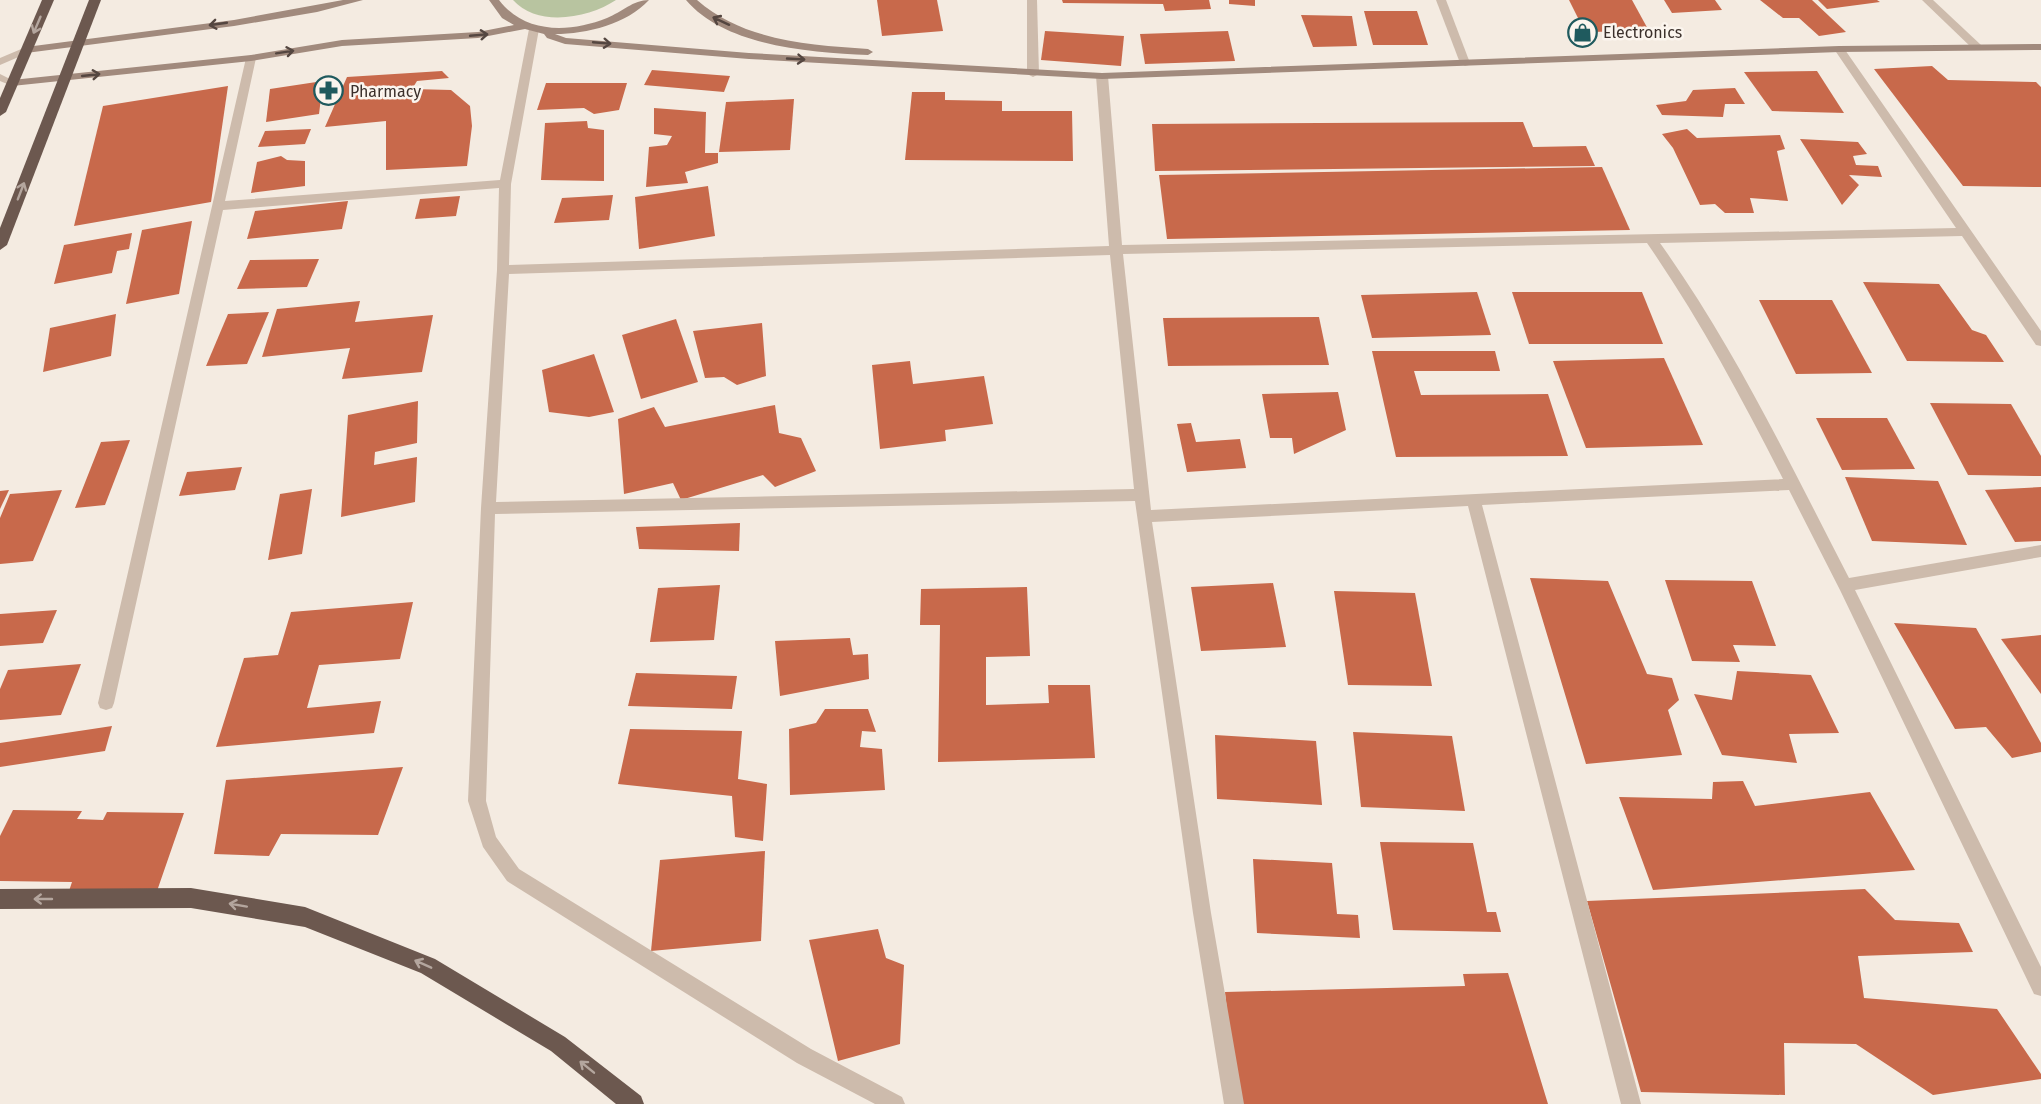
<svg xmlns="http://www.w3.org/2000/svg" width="2041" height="1104" font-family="'Fira Sans',sans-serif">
<rect width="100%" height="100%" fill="#f4ebe1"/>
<path fill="#b8c4a0" d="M 513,0 L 616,0 C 589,18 538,28 513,0 Z"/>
<g fill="#c8694b">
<polygon points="877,0 937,0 943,31 882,36"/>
<polygon points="1062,0 1209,0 1211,9 1165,11 1163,4 1063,3"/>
<polygon points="1229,0 1255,0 1255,6 1229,4"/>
<polygon points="1569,0 1632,0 1649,31 1585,32"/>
<polygon points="1664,0 1715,0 1722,10 1672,13"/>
<polygon points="1760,0 1812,0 1846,32 1819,36 1799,18 1783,18"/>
<polygon points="1818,0 1877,0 1880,2 1827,9"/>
<polygon points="1364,11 1417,11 1428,45 1373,45"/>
<polygon points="1301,15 1352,16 1357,46 1313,47"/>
<polygon points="1045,31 1124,36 1121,66 1041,60"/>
<polygon points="1228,31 1235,61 1145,64 1140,34"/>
<polygon points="1932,66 1948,80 2036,82 2041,87 2041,187 1963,186 1874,69"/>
<polygon points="652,70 730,76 724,92 644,85"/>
<polygon points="442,71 449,78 417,81 412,89 451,90 470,106 472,126 467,166 386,170 386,121 325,127 347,77"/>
<polygon points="1817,71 1844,113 1772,111 1744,72"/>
<polygon points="323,81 319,114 266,122 270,89"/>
<polygon points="546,83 627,83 619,110 594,114 584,108 537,110"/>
<polygon points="228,86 211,202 74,226 103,106"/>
<polygon points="1735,88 1745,104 1725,104 1723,117 1662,115 1656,105 1686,101 1693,90"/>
<polygon points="912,92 945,92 945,100 1002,101 1002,111 1072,111 1073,161 905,160"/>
<polygon points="794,99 790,150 719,152 726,102"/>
<polygon points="654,108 706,112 705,153 718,153 718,163 685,172 688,183 646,187 649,147 667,145 672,136 654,134"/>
<polygon points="587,121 588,128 604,130 604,181 541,180 545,123"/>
<polygon points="1523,122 1533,147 1586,146 1595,166 1155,171 1152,124"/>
<polygon points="311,129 305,144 258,147 265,131"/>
<polygon points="1687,129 1697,138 1780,135 1785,149 1777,151 1788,201 1750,198 1754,213 1725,213 1715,204 1700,205 1673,148 1662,134"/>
<polygon points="1800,139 1858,142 1867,154 1853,156 1856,165 1878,166 1882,177 1849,175 1859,185 1842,205"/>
<polygon points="281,156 287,160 305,161 305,186 251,193 257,162"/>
<polygon points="1602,167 1630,230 1167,239 1159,175"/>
<polygon points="708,186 715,236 639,249 635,197"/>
<polygon points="613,195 609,220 554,223 562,198"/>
<polygon points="460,196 456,216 415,219 420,199"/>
<polygon points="348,201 342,229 247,239 255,211"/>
<polygon points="192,221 179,294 126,304 142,230"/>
<polygon points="132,233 129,249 117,251 112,273 54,284 64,245"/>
<polygon points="319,259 307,287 237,289 250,260"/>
<polygon points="1863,282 1939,284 1972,330 1986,335 2004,362 1907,361"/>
<polygon points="1477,292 1491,335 1372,338 1361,295"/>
<polygon points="1512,292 1642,292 1663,344 1529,344"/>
<polygon points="1759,300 1832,300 1872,373 1796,374"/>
<polygon points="360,301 355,322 433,315 422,372 342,379 350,348 262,357 277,309"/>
<polygon points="269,312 247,364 206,366 228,314"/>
<polygon points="116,314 111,356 43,372 50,328"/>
<polygon points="1319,317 1329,365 1168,366 1163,318"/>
<polygon points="676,319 698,382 641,399 622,335"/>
<polygon points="762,323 766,376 737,385 724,377 705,378 693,331"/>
<polygon points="1372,351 1495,351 1500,371 1414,371 1421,395 1548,394 1568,456 1396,457"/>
<polygon points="594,354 614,412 589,417 549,412 542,370"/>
<polygon points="1664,358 1703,445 1586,448 1553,361"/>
<polygon points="910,361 913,384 984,376 993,424 945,430 946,441 880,449 872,365"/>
<polygon points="1338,392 1346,430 1294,454 1292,438 1270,438 1262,394"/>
<polygon points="418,401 417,443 375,452 374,465 417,457 415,502 341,517 348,415"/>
<polygon points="1930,403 2011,404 2041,456 2041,476 1968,475"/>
<polygon points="775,405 779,433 801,438 816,471 775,487 763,475 681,500 673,483 624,494 618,419 654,407 665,427"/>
<polygon points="1816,418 1887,418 1915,469 1842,470"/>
<polygon points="1191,423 1196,442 1240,439 1246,468 1187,472 1177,424"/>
<polygon points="130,440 105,505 75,508 101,442"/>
<polygon points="242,467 235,490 179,496 187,472"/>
<polygon points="1845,477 1938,481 1967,545 1872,541"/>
<polygon points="2041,487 2041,541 2015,542 1985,490"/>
<polygon points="312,489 302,554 268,560 280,494"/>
<polygon points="9,490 0,509 0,491"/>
<polygon points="62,490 33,561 0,564 0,518 10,494"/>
<polygon points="740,523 739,551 639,549 636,527"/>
<polygon points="1530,578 1608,581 1647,674 1672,678 1679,700 1668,710 1682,755 1586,764"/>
<polygon points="1665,580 1752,581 1776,646 1733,645 1740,662 1692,661"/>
<polygon points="1273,583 1286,647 1201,651 1191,587"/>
<polygon points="720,585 714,640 650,642 658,588"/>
<polygon points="1027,587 1030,656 986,657 986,705 1049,703 1048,685 1090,685 1095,758 938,762 940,625 920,625 921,589"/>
<polygon points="1334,591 1415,593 1432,686 1348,685"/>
<polygon points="413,602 400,659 319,665 307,708 381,701 374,733 216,747 244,658 278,655 291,612"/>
<polygon points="57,610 43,643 0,646 0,614"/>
<polygon points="1894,623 1976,628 2041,743 2041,752 2012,758 1986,727 1955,729"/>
<polygon points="2041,635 2041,694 2001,639"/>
<polygon points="850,638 853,655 868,654 869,679 780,696 775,641"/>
<polygon points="81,664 61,715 0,720 0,689 8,670"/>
<polygon points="1737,671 1811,675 1839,733 1789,734 1797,763 1722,755 1694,694 1732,700"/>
<polygon points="636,673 737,676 732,709 628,706"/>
<polygon points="825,709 868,709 876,732 862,731 860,747 882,749 885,790 790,795 789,729 816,723"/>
<polygon points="112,726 105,751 0,767 0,743"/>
<polygon points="630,729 742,731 738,779 767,784 763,841 735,837 732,796 618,784"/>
<polygon points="1353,732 1452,736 1465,811 1361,807"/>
<polygon points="1215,735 1316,741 1322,805 1217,799"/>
<polygon points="403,767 378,835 281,834 269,856 214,854 226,780"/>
<polygon points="1743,781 1755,806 1870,792 1915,870 1653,890 1619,797 1712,799 1713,782"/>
<polygon points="13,810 82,811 77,819 103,820 107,812 184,813 157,891 69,891 72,882 0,881 0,836"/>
<polygon points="1380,842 1473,843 1487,912 1496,912 1501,932 1393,930"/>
<polygon points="765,851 761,941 651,951 660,860"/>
<polygon points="1253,859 1332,863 1337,914 1358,915 1360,938 1257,933"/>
<polygon points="1865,889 1895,920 1959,923 1973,952 1858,956 1864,998 1997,1009 2041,1074 2041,1079 1933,1095 1856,1044 1784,1043 1785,1095 1641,1092 1587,901"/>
<polygon points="878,929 886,958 904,965 900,1044 838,1061 809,940"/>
<polygon points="1508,973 1548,1104 1237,1104 1225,992 1465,986 1463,974"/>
</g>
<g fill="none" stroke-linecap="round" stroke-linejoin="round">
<g fill="#cdbbac" fill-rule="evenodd">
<polygon points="1027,0 1037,0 1039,74 1033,77 1027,74"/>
<polygon points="1436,0 1446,0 1470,63 1469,65 1465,66 1460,63"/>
<polygon points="1922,0 1933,0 1981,45 1981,49 1973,49"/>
<path d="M 534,26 L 539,29 L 511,184 L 509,265 L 1109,246 L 1096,76 L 1102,73 L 1108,76 L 1122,245 L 1956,228 L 1834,49 L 1835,47 L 1843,47 L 2041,331 L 2041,346 L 2036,345 L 1962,236 L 1660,243 C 1735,348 1790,464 1849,578 L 2041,545 L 2041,557 L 1855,590 L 2041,967 L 2041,996 L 2034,994 L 1840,590 L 1789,490 L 1482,505 L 1641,1104 L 1621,1104 L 1468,506 L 1152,522 L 1211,913 L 1244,1104 L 1224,1104 L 1193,913 L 1135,501 L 495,514 L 486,801 L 496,837 L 519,869 L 811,1049 L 902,1097 L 905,1104 L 875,1104 L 797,1063 L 507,881 L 483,847 L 468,801 L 481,508 L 497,270 L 499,188 L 223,210 L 114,703 L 112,708 L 106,710 L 100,708 L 98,703 L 246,58 L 251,55 L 256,58 L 225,201 L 500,180 L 529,29 ZM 1647,243 C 1699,318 1741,397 1783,479 L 1151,510 L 1123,254 ZM 1110,255 L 1134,489 L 496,502 L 509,274 Z"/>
<polygon points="26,47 30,48 30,52 0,65 0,58"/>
<polygon points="0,74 18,83 12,86 0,81"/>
</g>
<g fill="#a18a7d" fill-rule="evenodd">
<polygon points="343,0 363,0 317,12 234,26 26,53 21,50 26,47 234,20"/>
<path d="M 489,0 L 499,0 C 525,34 569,33 607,18 C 622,12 633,0 649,0 C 627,24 587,34 555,34 L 566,38 L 749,53 L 1102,73 L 1839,46 L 2041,44 L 2041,50 L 1839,52 L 1102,79 L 749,59 L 565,44 L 547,38 L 544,34 L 525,29 L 478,38 L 342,46 L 251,61 L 12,86 L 6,83 L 12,80 L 251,55 L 342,40 L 478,32 L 514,25 L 502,18 Z"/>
<path d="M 686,0 L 697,0 C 744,41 809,45 868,49 L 873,52 L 868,55 C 811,52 726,47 686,0 Z"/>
</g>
<g fill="#6c584f" fill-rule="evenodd">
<polygon points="42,0 54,0 6,112 0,116 0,98"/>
<polygon points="89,0 101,0 7,245 0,250 0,228"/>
<polygon points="191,888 305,907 435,959 565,1037 641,1096 644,1104 616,1104 551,1051 421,973 305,927 191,908 0,909 0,889"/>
</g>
</g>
<defs><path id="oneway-shaft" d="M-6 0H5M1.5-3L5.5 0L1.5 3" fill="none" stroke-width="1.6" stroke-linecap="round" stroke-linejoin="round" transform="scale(1.5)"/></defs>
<g stroke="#544640">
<use href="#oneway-shaft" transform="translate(721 21) rotate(-155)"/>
<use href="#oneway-shaft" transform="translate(218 24) rotate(172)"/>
<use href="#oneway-shaft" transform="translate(479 35) rotate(-5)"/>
<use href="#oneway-shaft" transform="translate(602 43) rotate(5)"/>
<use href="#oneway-shaft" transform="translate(285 52) rotate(-9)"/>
<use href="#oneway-shaft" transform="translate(796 59) rotate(3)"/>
<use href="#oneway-shaft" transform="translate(91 75) rotate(-6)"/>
</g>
<g stroke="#b4a69e">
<use href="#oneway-shaft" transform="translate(37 25) rotate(113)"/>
<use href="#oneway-shaft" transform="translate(21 191) rotate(-69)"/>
<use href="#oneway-shaft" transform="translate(43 899) rotate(180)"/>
<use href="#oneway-shaft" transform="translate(238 905) rotate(-170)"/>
<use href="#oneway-shaft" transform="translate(423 964) rotate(-156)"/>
<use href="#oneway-shaft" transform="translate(587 1067) rotate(-141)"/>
</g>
<defs>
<symbol id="shop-ring" viewBox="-11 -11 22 22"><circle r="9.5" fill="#fbf5ee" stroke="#1f5a5e" stroke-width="1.5"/><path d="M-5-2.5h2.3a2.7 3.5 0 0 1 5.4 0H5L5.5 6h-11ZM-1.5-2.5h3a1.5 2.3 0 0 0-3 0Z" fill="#1f5a5e"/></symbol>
<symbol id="pharmacy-ring" viewBox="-11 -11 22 22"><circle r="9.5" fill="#fbf5ee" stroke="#1f5a5e" stroke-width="1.5"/><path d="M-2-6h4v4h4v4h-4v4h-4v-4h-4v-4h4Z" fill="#1f5a5e"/></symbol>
</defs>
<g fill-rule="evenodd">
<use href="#shop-ring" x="1566" y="16" width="33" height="33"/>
<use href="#pharmacy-ring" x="312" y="74" width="33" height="33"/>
</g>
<g text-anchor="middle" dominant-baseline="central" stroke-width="5" stroke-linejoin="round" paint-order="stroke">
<g font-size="16" fill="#3b302b" stroke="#fbf5ee" text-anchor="start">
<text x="1603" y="32">Electronics</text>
<text x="350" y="91">Pharmacy</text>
</g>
</g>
</svg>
